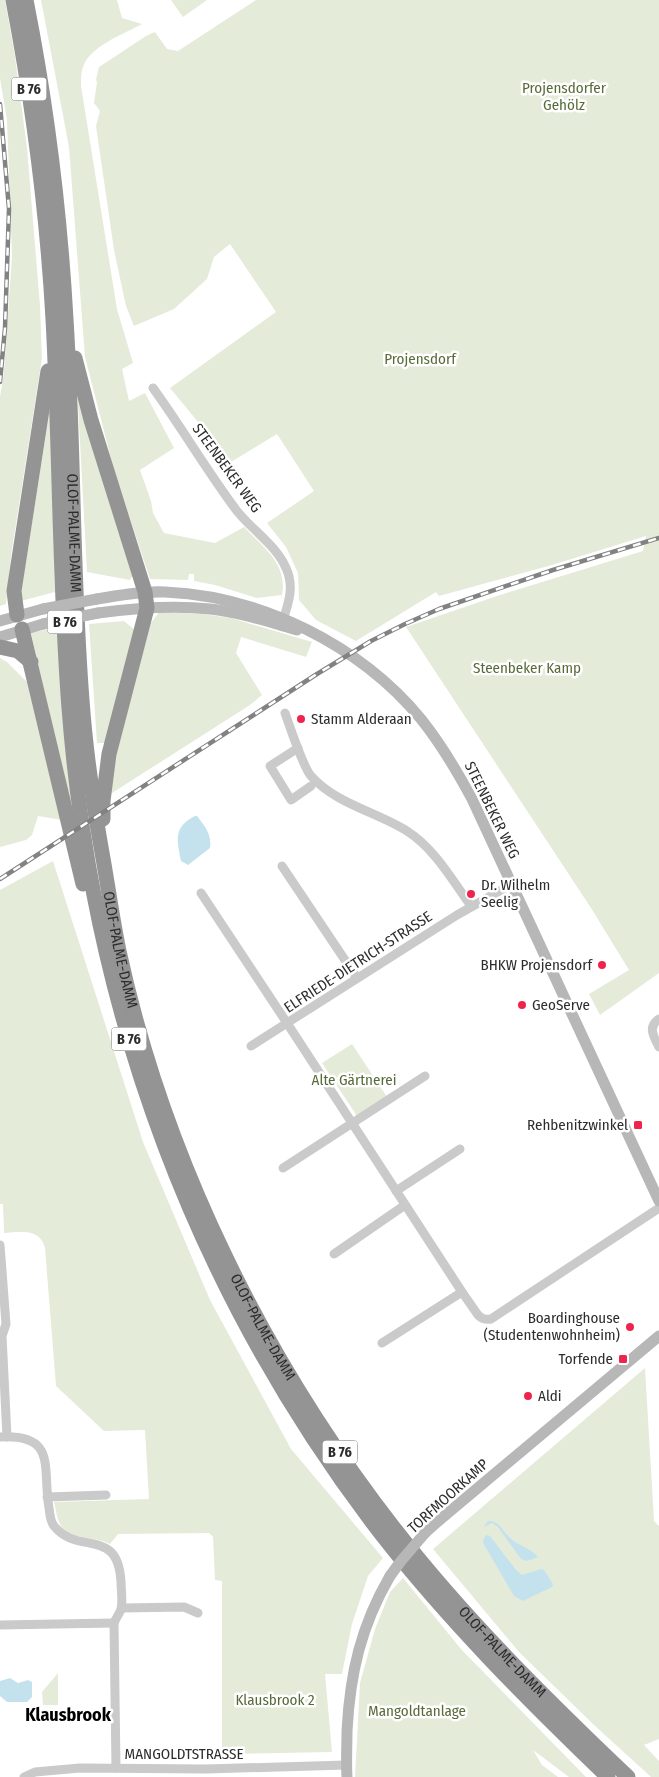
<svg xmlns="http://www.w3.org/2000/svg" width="659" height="1777" font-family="'Fira Sans Condensed',sans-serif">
<rect width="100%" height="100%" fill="#fff"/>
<g fill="#e5ebd9">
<polygon points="0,0 5,0 15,57 27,148 40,306 42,358 11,556 6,604 0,606 0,397 4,372 12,256 7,120 0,78"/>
<path d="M 41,0 L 117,0 L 122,18 L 142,24 C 124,34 90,46 83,67 C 81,72 81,80 81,86 L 117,309 L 133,363 L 122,369 L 129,401 L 145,393 L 174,448 L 140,470 L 151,501 L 153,513 L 164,533 L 215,543 L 244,527 C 263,547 288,564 282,595 L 257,598 L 215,585 L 194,581 L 194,574 L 189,574 L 188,580 L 150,579 L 114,470 L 85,357 L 69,147 Z"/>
<polygon points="171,0 207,0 183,17"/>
<polygon points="256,0 659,0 659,973 600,1015 589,994 629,970 591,908 406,627 497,596 643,551 646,536 552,565 439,596 436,592 356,641 316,620 299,600 298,573 286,547 267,523 314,491 277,434 231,462 170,388 276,312 230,244 214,257 207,279 174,309 134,326 126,306 114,250 96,126 100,111 94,103 97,82 96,80 99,67 146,36 155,32 167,49 178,51"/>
<polygon points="77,386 134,573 130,580 87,572"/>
<polygon points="50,409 55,592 21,601 20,599"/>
<polygon points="159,612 202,614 231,618 312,642 306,657 241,637 236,653 262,695 250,705 112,793 109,792 115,755 151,623"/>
<polygon points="124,621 136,631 105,743 97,743 89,624"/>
<polygon points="58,627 71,801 68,796 31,633"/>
<polygon points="0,658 7,662 27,682 62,820 38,816 32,835 26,840 0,847"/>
<path d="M 53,861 L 143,1142 L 210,1300 L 291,1449 L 383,1558 L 368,1576 L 352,1624 L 342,1674 L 325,1674 L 332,1752 L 222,1754 L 222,1581 L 215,1580 L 213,1537 L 209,1533 L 118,1534 L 110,1544 C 96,1536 70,1540 61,1526 C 57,1520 56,1510 54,1502 L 149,1499 L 145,1430 L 104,1431 L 56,1386 L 45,1248 C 40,1228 21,1232 4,1233 L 3,1204 L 0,1204 L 0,890 Z"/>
<polygon points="352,1044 387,1097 357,1116 322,1063"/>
<polygon points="645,1368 654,1521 659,1526 659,1739 644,1745 659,1761 659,1777 651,1777 594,1725 519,1652 433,1549"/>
<polygon points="403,1578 461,1649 586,1777 569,1777 533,1750 542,1765 558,1777 355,1777 360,1683 375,1629 390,1592"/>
<polygon points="58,1673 58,1705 43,1705 42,1692"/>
</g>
<g fill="#c4e2ed">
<path d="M 195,816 L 197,816 C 205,826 212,835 210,848 L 188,865 L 181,861 C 177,840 173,827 195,816 Z"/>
<path d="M 488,1521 C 499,1520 502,1530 509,1537 C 516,1545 533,1549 538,1557 L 527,1561 L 521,1559 L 498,1527 L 492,1523 L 484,1527 Z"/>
<polygon points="487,1535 490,1536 516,1570 522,1575 541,1569 544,1570 553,1584 552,1587 523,1601 514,1596 483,1543 484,1538"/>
<polygon points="10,1678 18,1683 28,1680 32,1682 32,1697 27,1702 7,1702 0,1696 0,1681"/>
</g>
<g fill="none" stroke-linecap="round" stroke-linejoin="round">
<g stroke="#cacaca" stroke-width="9">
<path d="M 153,388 C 182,428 207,471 237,511 C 252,530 276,545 286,568 C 295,587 288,605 282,623"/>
<path d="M 285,713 C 290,727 303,767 311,776 C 336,804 377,812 407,831 C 435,849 452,880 471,906"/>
<polyline points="298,748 270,766 291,800 311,786"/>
<polyline points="282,866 357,978"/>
<path d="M 512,884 L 457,915 L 287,1023 L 462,1292 L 478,1315 C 482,1319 485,1320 491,1319 L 659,1208"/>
<polyline points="201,893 287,1023 251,1046"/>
<path d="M 659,1019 C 647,1027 654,1037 659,1047"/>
<polyline points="283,1168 425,1076"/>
<polyline points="396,1191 460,1149"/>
<polyline points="0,1245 6,1324 2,1336 7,1437"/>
<polyline points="334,1254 405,1205"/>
<polyline points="382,1343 462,1292"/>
<path d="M 0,1437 C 58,1434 42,1468 49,1508 C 50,1514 50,1521 54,1526 C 78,1556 118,1526 121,1582 C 121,1590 123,1601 121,1609 C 120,1613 116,1618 114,1623 L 116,1768"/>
<polyline points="47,1497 106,1495"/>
<polyline points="122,1608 184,1607 198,1613"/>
<polyline points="0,1625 114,1623"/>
<polyline points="24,1777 35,1772 80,1768 206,1769 346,1765"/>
</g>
<g stroke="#b7b7b7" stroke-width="11">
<path d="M 97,599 C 119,595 142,591 165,592 C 261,596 360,645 421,719 C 441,744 457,771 472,799 L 659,1201"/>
<path d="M 98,613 C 135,608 172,605 210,609 C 239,612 269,622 297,630"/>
<polyline points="0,621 43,609"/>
<polyline points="0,637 43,624"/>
<polyline points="425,1533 436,1523 659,1336"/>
<path d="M 347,1777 C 346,1762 347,1746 347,1731 C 350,1673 361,1626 390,1576"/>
</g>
<g stroke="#949494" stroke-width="15">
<path d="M 13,0 C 33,105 47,212 53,319 C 60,449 59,579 69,708 C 92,1011 196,1294 382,1535 C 450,1622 528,1700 608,1777"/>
<path id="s1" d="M 26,0 C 47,106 60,212 66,319 C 74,446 72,573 82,700 C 86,756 94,809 104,864 C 109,893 113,922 119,951 C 164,1159 264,1361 394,1528 C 464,1618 545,1698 628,1777"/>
<polyline points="75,358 91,420 145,592 147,608 109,754 103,801 103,819"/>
<polyline points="17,615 14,591 48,371"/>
<polyline points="22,629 83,884"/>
<polyline points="0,647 18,651 31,662"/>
</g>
<defs>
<g id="rail">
<polyline points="0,104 9,209 5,328 0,382"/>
<polyline points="0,879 317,674 371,641 405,624 439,609 553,570 659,538"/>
</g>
</defs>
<use href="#rail" stroke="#828282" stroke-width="4.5"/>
<use href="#rail" stroke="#fff" stroke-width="2.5" stroke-dasharray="8" stroke-linecap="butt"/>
<g stroke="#b7b7b7" stroke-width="11">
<polyline points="43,609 97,599"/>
<polyline points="43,624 98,613"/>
<polyline points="390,1576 401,1561 425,1533"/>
</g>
</g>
<g fill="#ef244c" stroke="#fff" stroke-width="2">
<circle cx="301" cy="719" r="5"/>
<circle cx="471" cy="894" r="5"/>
<circle cx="602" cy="965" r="5"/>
<circle cx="522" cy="1005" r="5"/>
<rect x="633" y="1120" width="10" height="10" rx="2.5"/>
<circle cx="630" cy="1327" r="5"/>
<rect x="618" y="1354" width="10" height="10" rx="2.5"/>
<circle cx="528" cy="1396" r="5"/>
</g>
<g text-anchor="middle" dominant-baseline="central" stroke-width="5" stroke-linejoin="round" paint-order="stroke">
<g fill="#fff" stroke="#6c6c6c" stroke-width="1">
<rect x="11.5" y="77.5" width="35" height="23" rx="4"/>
<rect x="47.5" y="610.5" width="35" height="23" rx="4"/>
<rect x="111.5" y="1027.5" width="35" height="23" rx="4"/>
<rect x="322.5" y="1440.5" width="35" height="23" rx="4"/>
</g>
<g font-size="14" font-weight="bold" fill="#2d2d2d">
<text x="29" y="89">B 76</text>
<text x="65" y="622">B 76</text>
<text x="129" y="1039">B 76</text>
<text x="340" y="1452">B 76</text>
</g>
<g font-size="15" fill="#566b38" stroke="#fff">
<text x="564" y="88">Projensdorfer<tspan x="564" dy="17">Gehölz</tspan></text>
<text x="420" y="359">Projensdorf</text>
<text x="527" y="668">Steenbeker Kamp</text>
<text x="354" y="1080">Alte Gärtnerei</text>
<text x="275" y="1700">Klausbrook 2</text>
<text x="417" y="1711">Mangoldtanlage</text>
</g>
<g font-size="15" fill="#2d2d2d" stroke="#fff">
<text transform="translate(227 468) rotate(54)">STEENBEKER WEG</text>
<text stroke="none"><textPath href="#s1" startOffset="536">OLOF-PALME-DAMM</textPath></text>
<text transform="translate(492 810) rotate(64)">STEENBEKER WEG</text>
<text stroke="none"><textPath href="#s1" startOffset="956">OLOF-PALME-DAMM</textPath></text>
<text transform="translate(358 962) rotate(-33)">ELFRIEDE-DIETRICH-STRASSE</text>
<text stroke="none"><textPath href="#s1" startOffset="1361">OLOF-PALME-DAMM</textPath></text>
<text transform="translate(448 1496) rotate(-42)">TORFMOORKAMP</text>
<text stroke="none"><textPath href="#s1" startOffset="1766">OLOF-PALME-DAMM</textPath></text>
<text x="184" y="1754">MANGOLDTSTRASSE</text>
</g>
<g font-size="15" fill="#2d2d2d" stroke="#fff" text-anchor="start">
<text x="311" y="719">Stamm Alderaan</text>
<text x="481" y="885">Dr. Wilhelm<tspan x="481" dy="17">Seelig</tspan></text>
<text x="592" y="965" text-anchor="end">BHKW Projensdorf</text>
<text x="532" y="1005">GeoServe</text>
<text x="628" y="1125" text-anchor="end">Rehbenitzwinkel</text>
<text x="620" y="1318" text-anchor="end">Boardinghouse<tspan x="620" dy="17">(Studentenwohnheim)</tspan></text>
<text x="613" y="1359" text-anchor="end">Torfende</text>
<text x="538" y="1396">Aldi</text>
</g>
<g font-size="18" font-weight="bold" fill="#000" stroke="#fff">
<text x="68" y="1715">Klausbrook</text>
</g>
</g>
</svg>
